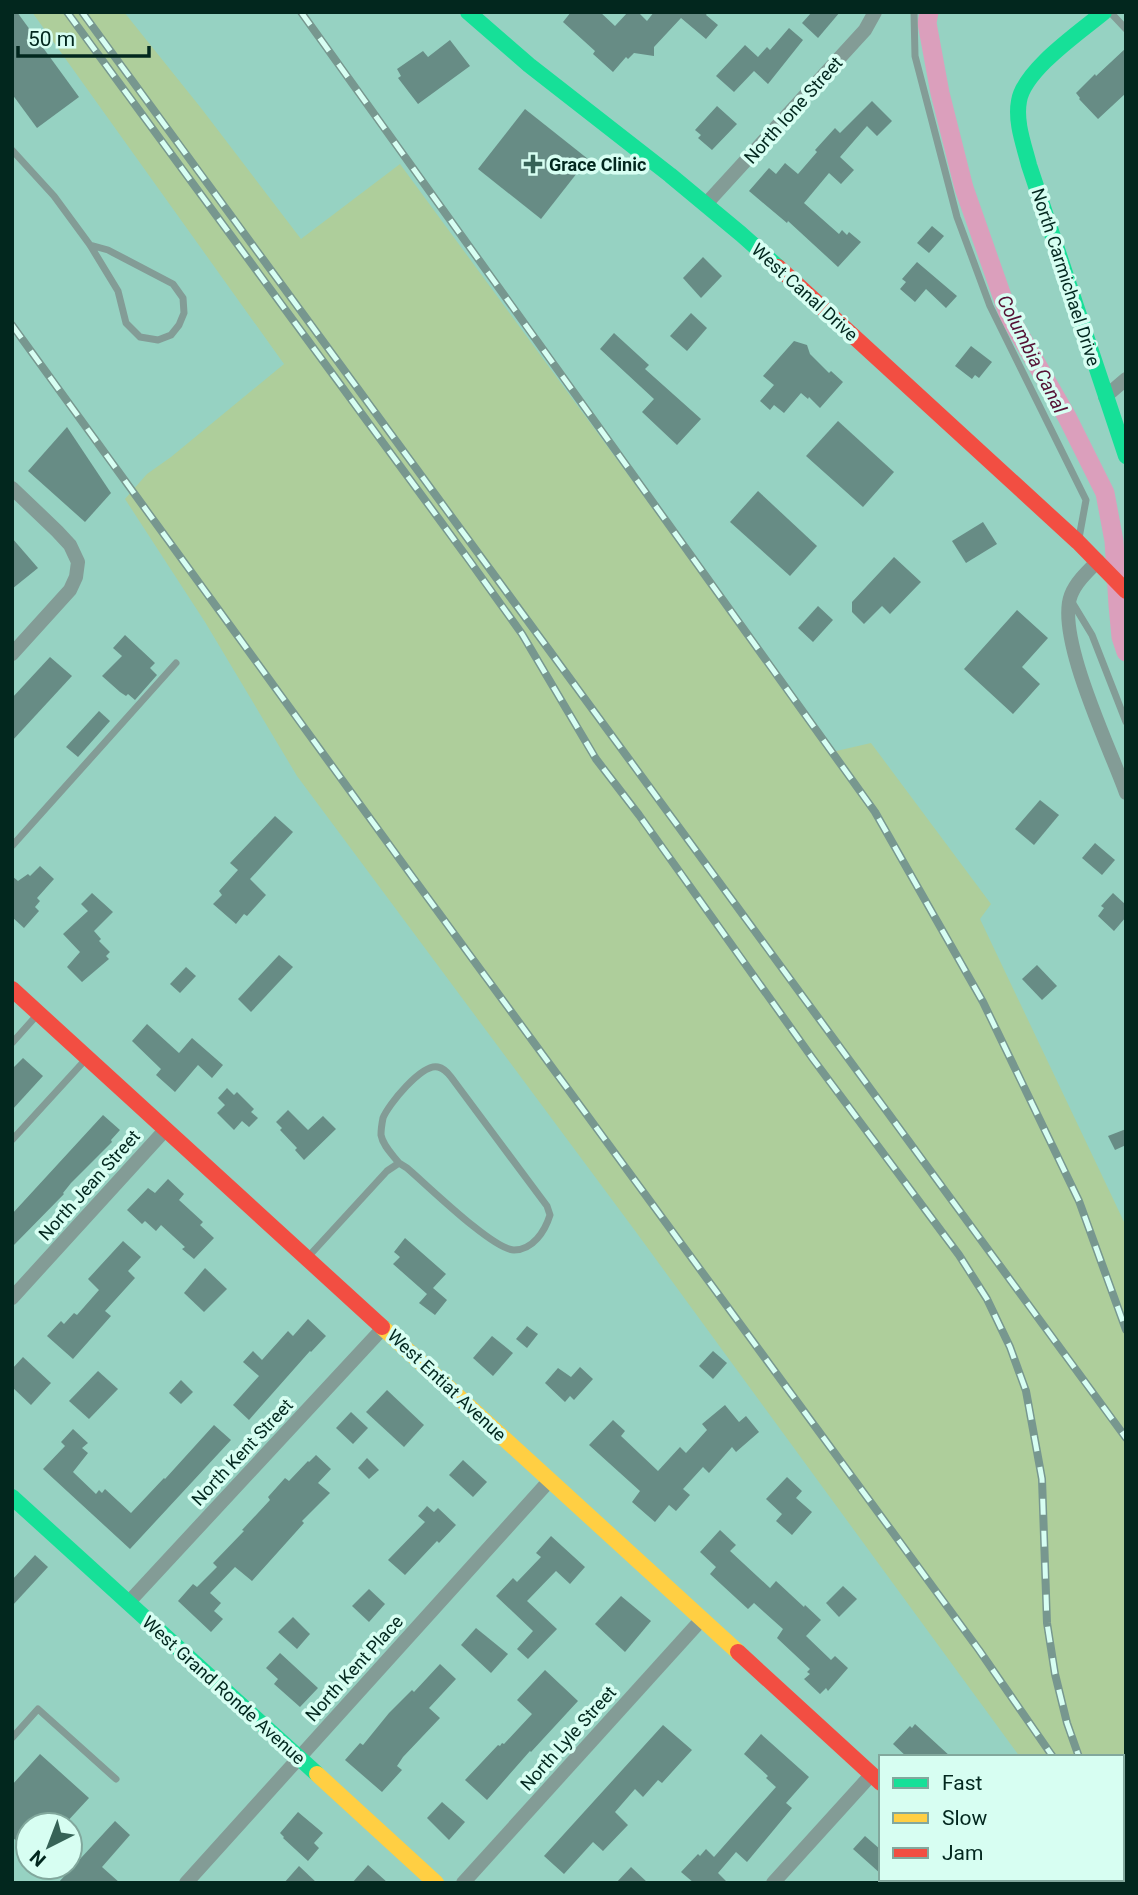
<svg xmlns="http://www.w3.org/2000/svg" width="1138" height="1895" font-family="Roboto,sans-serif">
<rect width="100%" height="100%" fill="#96d2c2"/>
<polygon fill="#aece9b" points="32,12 124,12 201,108 301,239 400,164 832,752 871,743 991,904 980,919 1126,1226 1126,1883 1110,1883 1108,1879 1122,1879 1122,1757 1020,1757 636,1232 297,776 205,622 125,499 147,474 171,457 284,364"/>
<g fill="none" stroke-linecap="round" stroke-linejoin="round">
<polyline stroke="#db9fbc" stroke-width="19" points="929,12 927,23 940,93 964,188 1009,316 1067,417 1105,493 1114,541 1118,605 1121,637 1126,652"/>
</g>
<g fill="#678c85">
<polygon points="12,12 17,12 79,97 37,128 12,94"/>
<polygon points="571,12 600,12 615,26 628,12 638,12 647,21 654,12 708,12 706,15 718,25 706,39 681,18 654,47 654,56 634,53 628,59 626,57 613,72 593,54 595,51 563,22"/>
<polygon points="812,12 840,12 818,38 802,23"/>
<polygon points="789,28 803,40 768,84 754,71 734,92 716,76 745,45 758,57 767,47 770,50"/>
<polygon points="450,40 470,66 418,104 398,78 401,76 397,69 423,51 428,57"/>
<polygon points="1126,48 1126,93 1098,119 1079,99 1080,98 1076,93 1095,74 1096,76"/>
<polygon points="872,101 892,121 877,136 867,126 840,157 854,170 841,184 829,173 804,203 839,234 842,230 847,235 849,232 861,242 838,267 788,221 787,223 749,191 769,168 776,174 785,163 798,174 817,152 815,150 835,128 840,133"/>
<polygon points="717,106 737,124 712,150 698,138 701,135 695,130"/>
<polygon points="525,109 588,159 541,219 478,169"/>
<polygon points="932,226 944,236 929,253 917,243"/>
<polygon points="703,257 722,276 701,298 683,278"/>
<polygon points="917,262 957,296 946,308 926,289 915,302 900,289 906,282 902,279"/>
<polygon points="691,313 707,328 687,351 670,336"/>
<polygon points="614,333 649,365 645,369 701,419 677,445 642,412 654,399 600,349"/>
<polygon points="794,341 807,345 810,354 829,373 831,371 843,382 820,408 809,397 808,399 801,393 784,413 774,405 770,410 760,401 774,385 763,376"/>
<polygon points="971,346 992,362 979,378 975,375 972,379 955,366"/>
<polygon points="838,421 894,472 863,507 806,456"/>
<polygon points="67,427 111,493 85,522 28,471"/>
<polygon points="758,491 817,546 790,576 730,522"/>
<polygon points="983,522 997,544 966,563 952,541"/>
<polygon points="12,538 38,568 12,589"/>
<polygon points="894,557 921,582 890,614 882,606 864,624 852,612 852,602"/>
<polygon points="818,606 833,620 813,642 798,628"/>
<polygon points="1017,610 1048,638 1022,667 1040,684 1013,714 964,669"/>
<polygon points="125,635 155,663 150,668 157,675 135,700 128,694 126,696 120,692 102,676 122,656 113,648"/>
<polygon points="50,657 72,676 12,741 12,698"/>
<polygon points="99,711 110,721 78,757 66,747"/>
<polygon points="1040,800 1059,815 1034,845 1015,829"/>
<polygon points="275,816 293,832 250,879 266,895 247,916 244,914 236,924 213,904 222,895 219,891 238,870 230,863"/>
<polygon points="1095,843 1115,860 1102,875 1082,858"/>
<polygon points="40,866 54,879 37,898 40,901 35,907 39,911 24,928 12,917 12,876 18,881 28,874 30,876"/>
<polygon points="92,893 113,912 94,931 101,939 99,941 110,952 106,956 109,959 82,982 67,967 80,952 63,934 88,911 81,904"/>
<polygon points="1113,893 1126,905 1126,917 1114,931 1098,916 1104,908 1101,906"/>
<polygon points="279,955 293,967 251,1012 238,999"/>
<polygon points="1037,965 1057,986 1042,1000 1022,979"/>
<polygon points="186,967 196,976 180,993 170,984"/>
<polygon points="147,1024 179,1053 192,1038 223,1065 212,1078 198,1065 175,1092 156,1075 161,1069 132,1041"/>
<polygon points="23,1058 43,1076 12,1110 12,1069"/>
<polygon points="227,1088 234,1095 237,1092 254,1109 251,1112 258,1118 249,1127 242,1121 234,1130 217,1113 225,1105 218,1098"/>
<polygon points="288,1110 308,1130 323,1116 336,1129 304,1160 295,1150 297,1148 280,1130 282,1128 276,1122"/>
<polygon points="103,1115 120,1130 111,1140 112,1142 71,1183 63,1193 64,1194 12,1247 12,1214"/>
<polygon points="1126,1129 1126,1145 1115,1150 1108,1136"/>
<polygon points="168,1179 184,1194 179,1200 203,1222 200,1225 214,1238 194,1259 182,1249 185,1247 161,1225 156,1231 145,1221 142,1224 127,1210 148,1188 155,1193"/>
<polygon points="405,1238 446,1274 433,1288 447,1300 435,1315 419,1303 427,1294 393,1264 400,1257 394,1252"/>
<polygon points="123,1241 141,1257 128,1271 135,1278 105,1311 111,1316 73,1359 47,1336 61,1321 64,1324 74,1313 77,1315 99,1290 88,1279"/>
<polygon points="205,1268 227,1289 204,1312 184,1293"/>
<polygon points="308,1319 326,1336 311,1352 310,1351 249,1420 233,1405 259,1376 243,1362 253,1351 262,1360 288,1331 293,1336"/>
<polygon points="527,1326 538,1334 527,1348 516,1339"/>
<polygon points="492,1336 513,1353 493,1376 473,1358"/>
<polygon points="713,1351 727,1363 713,1379 699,1366"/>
<polygon points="23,1357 51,1383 31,1405 12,1387 12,1369"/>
<polygon points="580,1367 593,1379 574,1400 570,1396 565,1402 545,1383 558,1368 571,1377"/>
<polygon points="98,1371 118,1389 89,1419 69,1401"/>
<polygon points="181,1380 193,1392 181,1404 169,1393"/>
<polygon points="387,1390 424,1425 404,1447 366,1412"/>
<polygon points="725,1405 739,1422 746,1416 759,1432 736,1452 732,1447 709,1473 703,1467 683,1489 690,1495 676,1511 669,1505 655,1522 632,1502 640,1491 589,1445 613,1420 625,1431 621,1436 658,1471 680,1447 686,1453 707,1430 702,1424"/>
<polygon points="351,1412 368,1428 353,1444 336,1428"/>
<polygon points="214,1425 231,1440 130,1549 43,1469 65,1446 61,1442 73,1429 88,1443 82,1448 88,1453 73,1472 96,1494 99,1490 102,1493 105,1489 131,1513 164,1478 165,1479"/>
<polygon points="316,1455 331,1469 318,1483 330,1493 302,1521 304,1523 252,1581 235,1567 210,1593 221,1603 214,1611 223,1619 211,1632 178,1601 193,1584 197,1587 217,1567 213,1563 244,1531 242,1530 270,1500 268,1497 285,1478 289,1481 308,1461 309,1462"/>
<polygon points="367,1458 379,1470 369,1479 358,1468"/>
<polygon points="463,1460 487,1482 473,1497 449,1475"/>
<polygon points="787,1477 802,1491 796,1498 812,1512 792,1535 776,1521 782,1514 766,1499"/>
<polygon points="427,1506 434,1512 438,1508 456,1525 439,1543 437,1541 405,1575 388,1560 425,1522 418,1516"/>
<polygon points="720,1530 736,1545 730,1551 770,1588 776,1581 804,1607 805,1605 821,1620 806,1636 831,1660 835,1656 848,1668 828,1691 826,1688 820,1694 804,1679 810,1674 807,1672 810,1669 777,1638 783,1629 754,1603 748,1609 710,1574 716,1567 700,1552"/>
<polygon points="551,1536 585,1567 570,1584 556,1571 527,1601 557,1629 528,1659 517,1649 533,1631 496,1596 513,1578 517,1582 541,1557 536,1553"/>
<polygon points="35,1555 48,1567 12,1606 12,1580"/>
<polygon points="843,1586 857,1599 839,1617 826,1603"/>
<polygon points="369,1589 385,1604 369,1622 352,1606"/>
<polygon points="621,1596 651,1621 625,1652 595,1624"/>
<polygon points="293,1617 310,1634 297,1649 278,1632"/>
<polygon points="476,1628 508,1654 491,1673 461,1645"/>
<polygon points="280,1653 318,1688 300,1707 274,1684 278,1679 266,1668"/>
<polygon points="440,1664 456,1679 429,1708 440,1718 403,1757 397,1766 402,1770 382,1792 345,1760 360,1743 363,1745 389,1713 412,1690 414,1692"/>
<polygon points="545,1670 578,1701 531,1752 530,1751 487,1800 465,1780 498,1745 500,1746 502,1743 504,1744 532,1714 517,1700"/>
<polygon points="915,1724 951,1757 907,1757 893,1744 910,1726 912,1728"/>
<polygon points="663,1725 692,1750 662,1783 658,1780 643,1797 635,1789 615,1812 628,1825 603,1851 593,1842 564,1874 544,1856"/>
<polygon points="761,1734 809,1777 786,1803 792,1808 747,1862 736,1852 718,1873 728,1883 694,1883 681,1872 698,1854 700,1856 706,1849 714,1857 776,1787 766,1778 768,1776 744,1754"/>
<polygon points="40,1754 89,1798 64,1825 28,1825 28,1851 12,1837 12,1785"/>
<polygon points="442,1802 465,1822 449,1840 427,1818"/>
<polygon points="298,1812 323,1833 314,1843 319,1848 308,1861 283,1838 284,1837 280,1833"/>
<polygon points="115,1821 130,1835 102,1867 120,1883 58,1883"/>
<polygon points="865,1836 881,1850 881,1874 853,1849"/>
<polygon points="368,1865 388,1883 352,1883"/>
<polygon points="299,1866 317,1883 284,1883"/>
<polygon points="631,1867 648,1883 616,1883"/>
</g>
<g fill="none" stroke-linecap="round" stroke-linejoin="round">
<g stroke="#839c96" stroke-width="7">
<polyline points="914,12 915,56 957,217 990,306 1086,500 1079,538"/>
<polyline points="1110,12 1126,29"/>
<polyline points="12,150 54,196 90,245 118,291 126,323 140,337 158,340 171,335 179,325 184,313 183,298 173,284 108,250 90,245"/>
<polyline points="1072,602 1092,635 1126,722"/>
<polyline points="12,846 176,663"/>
<polyline points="12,1043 38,1014"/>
<polyline points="12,1140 87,1058"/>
<path d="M 308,1257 L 387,1171 L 399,1163 L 407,1168 C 426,1184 493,1250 514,1250 C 533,1250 545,1231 550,1215 L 547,1206 L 451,1077 C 448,1073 443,1068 438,1067 C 422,1063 388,1105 383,1118 C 382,1123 381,1130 381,1135 C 383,1146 392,1154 399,1163"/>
<polyline points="12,1738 38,1709 116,1779"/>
</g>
<g stroke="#839c96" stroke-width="14">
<polyline points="706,204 865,30 875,12"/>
<polyline points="1105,397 1126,379"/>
<polyline points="12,488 57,531 70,545 78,562 76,577 70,590 12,654"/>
<path d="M 1098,561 C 1088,571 1076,582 1071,595 C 1055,636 1111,750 1126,793"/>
<polyline points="12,1298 166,1129"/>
<polyline points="128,1603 384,1327"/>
<polyline points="986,1879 990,1883"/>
<polyline points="186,1883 550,1480"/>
<polyline points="463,1883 702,1619"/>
<polyline points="773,1883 871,1775"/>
</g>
<g stroke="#16e098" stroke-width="16">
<polyline points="468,12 529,65 670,175 741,234 778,267"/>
<path d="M 1104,12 C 1080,32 1024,70 1019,101 C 1015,122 1024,145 1029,165 L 1126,456"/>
<polyline points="12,1497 317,1774"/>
</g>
<g stroke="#ffcf43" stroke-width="16">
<polyline points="382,1327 738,1652"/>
<polyline points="317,1774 436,1883"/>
</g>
<g stroke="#f24e42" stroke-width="16">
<polyline points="778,267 1078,542 1126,591"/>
<polyline points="12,989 382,1327"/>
<polyline points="738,1652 881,1783"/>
</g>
<defs>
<g id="rail">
<polyline points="67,12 469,560 522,634 596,759 639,815 813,1059 959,1255 987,1299 1010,1347 1026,1391 1042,1479 1047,1623 1055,1674 1067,1723 1079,1757"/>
<polyline points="82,12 1126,1438"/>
<polyline points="301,12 875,812 983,1002 1079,1201 1126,1330"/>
<polyline points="12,325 414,879 979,1650 1053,1757"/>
<polyline points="1122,1840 1126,1846"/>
</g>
</defs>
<use href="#rail" stroke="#77978f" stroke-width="8"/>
<use href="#rail" stroke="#d7fef2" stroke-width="5" stroke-dasharray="16" stroke-linecap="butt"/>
</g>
<path fill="#366357" stroke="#d7fef2" stroke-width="2.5" d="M529.5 153.5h7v7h7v7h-7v7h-7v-7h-7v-7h7z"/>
<g text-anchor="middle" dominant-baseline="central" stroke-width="7" stroke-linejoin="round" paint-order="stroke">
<g font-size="18" fill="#02271e" stroke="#d7fef2">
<text transform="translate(793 110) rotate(-48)">North Ione Street</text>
<text transform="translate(1066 277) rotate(72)">North Carmichael Drive</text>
<text transform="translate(805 292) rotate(42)">West Canal Drive</text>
<text transform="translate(89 1185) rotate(-48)">North Jean Street</text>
<text transform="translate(447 1385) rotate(43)">West Entiat Avenue</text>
<text transform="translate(242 1452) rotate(-47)">North Kent Street</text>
<text transform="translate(354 1668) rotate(-48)">North Kent Place</text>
<text transform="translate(224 1690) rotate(42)">West Grand Ronde Avenue</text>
<text transform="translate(568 1738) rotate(-48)">North Lyle Street</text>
</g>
<g font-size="18" font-weight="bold" fill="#02271e" stroke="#d7fef2" text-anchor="start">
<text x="549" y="164">Grace Clinic</text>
</g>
<g font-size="19" font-style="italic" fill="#551134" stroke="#d7fef2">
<text transform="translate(1032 354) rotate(63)">Columbia Canal</text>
</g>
</g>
<rect width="1138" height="1895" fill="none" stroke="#02271e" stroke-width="28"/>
<rect x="879" y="1755" width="245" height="126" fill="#d7fef2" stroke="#82a89d" stroke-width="2"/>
<rect x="893" y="1778" width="35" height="10" fill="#16e098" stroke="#82a89d" stroke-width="2"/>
<text x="942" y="1790" font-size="21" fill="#02271e">Fast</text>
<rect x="893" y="1813" width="35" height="10" fill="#ffcf43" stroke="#82a89d" stroke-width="2"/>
<text x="942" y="1825" font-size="21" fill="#02271e">Slow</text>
<rect x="893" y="1848" width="35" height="10" fill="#f24e42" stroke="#82a89d" stroke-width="2"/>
<text x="942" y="1860" font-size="21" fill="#02271e">Jam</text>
<g transform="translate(49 1846) rotate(222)"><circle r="33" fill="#d7fef2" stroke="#82a89d" stroke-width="2"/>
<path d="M0-5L12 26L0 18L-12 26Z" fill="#366357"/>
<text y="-10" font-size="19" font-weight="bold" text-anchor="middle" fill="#02271e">N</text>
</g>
<path d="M18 46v10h131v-10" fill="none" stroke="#02271e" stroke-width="3.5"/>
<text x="28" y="46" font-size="21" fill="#02271e" stroke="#d7fef2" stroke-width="5" paint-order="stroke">50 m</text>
</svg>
